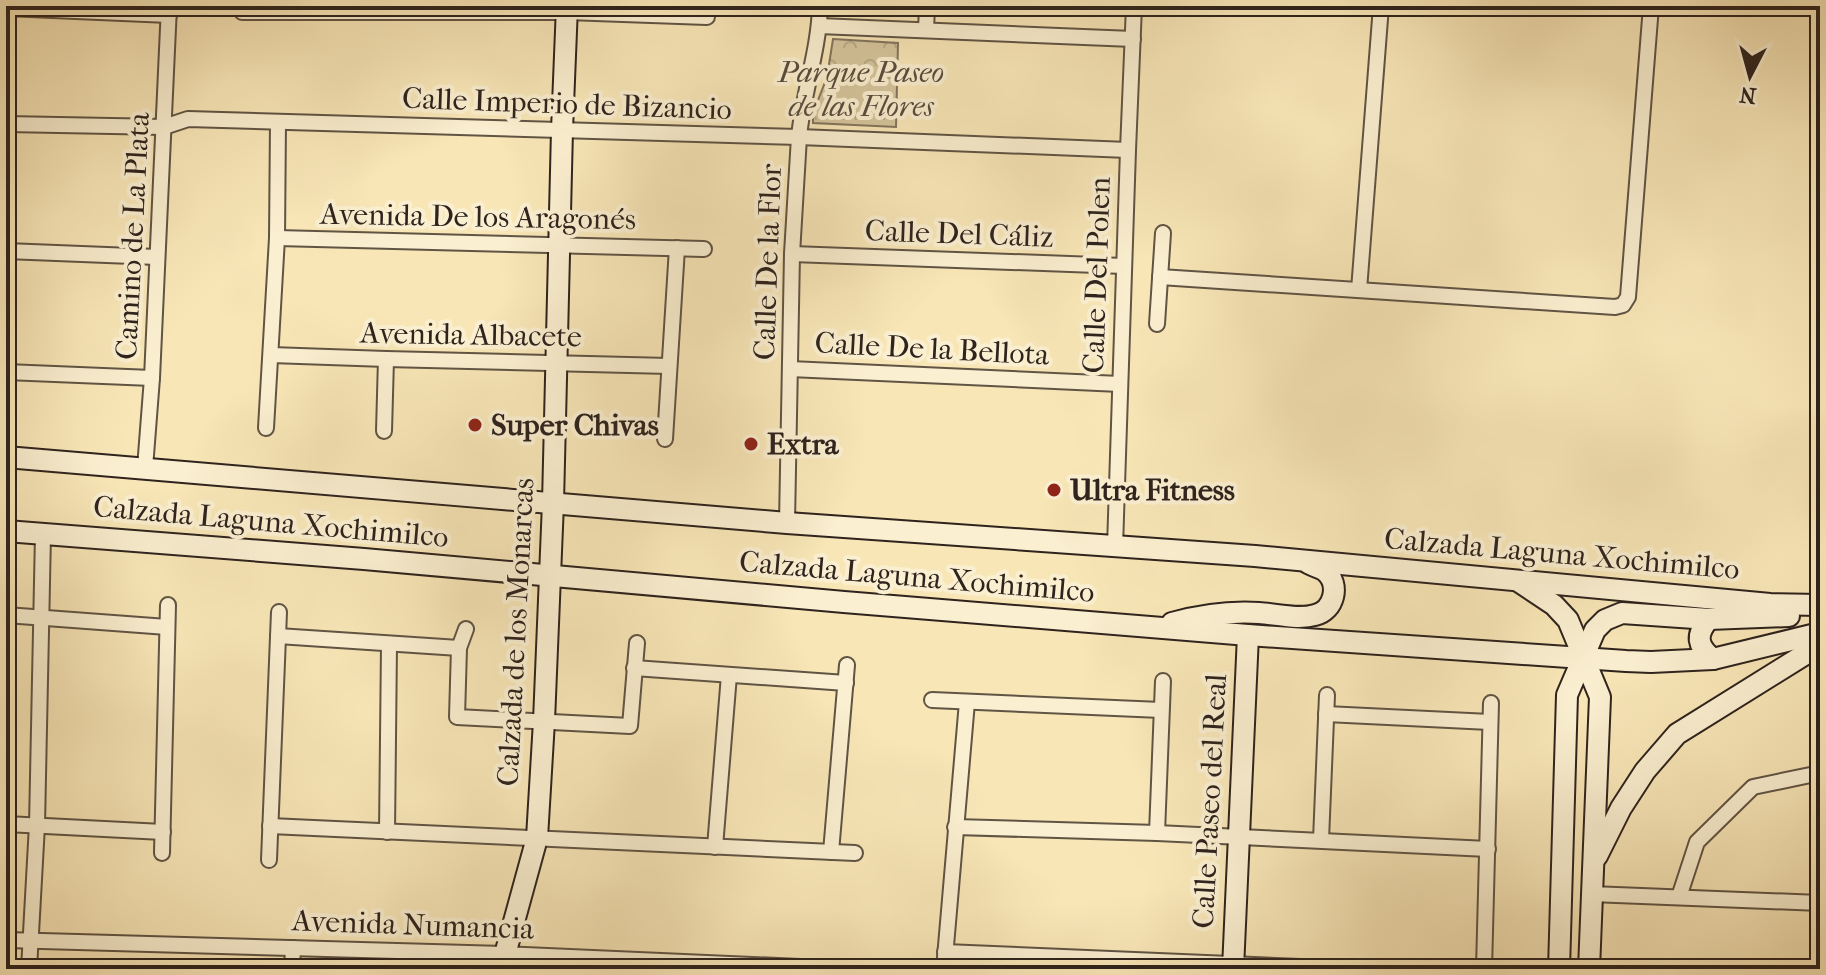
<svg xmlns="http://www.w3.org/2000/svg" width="1826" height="975" font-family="'IM FELL French Canon',serif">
<defs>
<pattern id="park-crowns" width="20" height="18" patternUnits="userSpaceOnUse" patternTransform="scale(2)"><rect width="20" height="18" fill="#d6c59d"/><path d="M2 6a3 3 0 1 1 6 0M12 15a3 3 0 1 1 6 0" fill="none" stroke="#b8a987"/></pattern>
</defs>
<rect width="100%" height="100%" fill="#f8e6b7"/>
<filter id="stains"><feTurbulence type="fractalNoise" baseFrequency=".0025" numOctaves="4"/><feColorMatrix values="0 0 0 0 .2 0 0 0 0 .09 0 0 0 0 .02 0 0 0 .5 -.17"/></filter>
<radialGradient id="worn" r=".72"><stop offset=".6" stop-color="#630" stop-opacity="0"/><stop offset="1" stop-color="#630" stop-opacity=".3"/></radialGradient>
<g fill="url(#park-crowns)" stroke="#82745d" stroke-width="2">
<polygon points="833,39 898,43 896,127 813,123 813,113 827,77"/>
<polygon points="305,959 484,961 482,969 304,969"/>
</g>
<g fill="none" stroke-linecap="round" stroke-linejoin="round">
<defs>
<g id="street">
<polyline points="6,8 169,15"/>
<polyline points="242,12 567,12 707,17"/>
<polyline points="819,26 1133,39"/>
<polyline points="926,30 927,6"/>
<polyline points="6,124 164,127 188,119 799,137 1128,150"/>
<polyline points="277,238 704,249"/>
<polyline points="6,251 157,257"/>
<polyline points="792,254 1124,266"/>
<polyline points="1160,277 1615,307 1623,305 1628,297 1651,6"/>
<polyline points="1359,290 1381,6"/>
<polyline points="1157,324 1163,233"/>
<polyline points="271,355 386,359 669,366"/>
<polyline points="790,369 1120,384"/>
<polyline points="6,372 152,378"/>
<polyline points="266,428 277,238 278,122"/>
<polyline points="384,431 386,359"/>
<polyline points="665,439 677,248"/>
<polyline points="145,468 152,378 169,6"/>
<path d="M 787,523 L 792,254 L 799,137 C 803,93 819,50 820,6"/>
<polyline points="1115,547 1128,150 1134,6"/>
<polyline points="6,615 167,627"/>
<polyline points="466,629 459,648 457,717 630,726 637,643"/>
<polyline points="278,636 459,648"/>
<polyline points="634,668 846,683"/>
<polyline points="932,700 1161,710"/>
<polyline points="1326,714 1490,722"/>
<polyline points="6,824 163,832"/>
<polyline points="270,826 855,853"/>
<polyline points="955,827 1157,833 1488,849"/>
<polyline points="387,832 389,645"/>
<polyline points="1157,833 1163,681"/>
<polyline points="1321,840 1327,695"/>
<polyline points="715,847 729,675"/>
<polyline points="831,852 847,665"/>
<polyline points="162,853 168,605"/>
<polyline points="269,860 279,612"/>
<polyline points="1591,894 1820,903"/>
<polyline points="1679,897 1697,842 1753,787 1820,773"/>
<polyline points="6,940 504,954 845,969"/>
<polyline points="945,952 1350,969"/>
<polyline points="29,969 37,825 43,534"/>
<polyline points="292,969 293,948"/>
<polyline points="944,969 967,702"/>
<polyline points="1484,969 1491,703"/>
</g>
<g id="secondary">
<polyline points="6,457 787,523 1255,556 1770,604 1820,605"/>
<polyline points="6,531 364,559 844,602 1248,635 1626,661 1651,662 1713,659 1820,633"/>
<polyline points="1518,581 1554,605 1568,620 1600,697 1589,969"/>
<path d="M 1709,619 C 1695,635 1697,646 1713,659"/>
<path d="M 1172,623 C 1201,615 1229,611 1259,613 C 1277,614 1298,620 1315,615 C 1334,611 1341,584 1325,571 C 1321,568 1313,566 1308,563"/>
<polyline points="1597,856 1621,808 1645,771 1677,734 1820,645"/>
<polyline points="501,969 537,838 544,721 553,503 562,130 567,6"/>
<polyline points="1233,969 1248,635"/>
<polyline points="1559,969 1567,695 1595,630 1605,620 1622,613 1709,619 1789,616"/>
</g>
</defs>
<use href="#street" stroke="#605444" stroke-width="18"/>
<use href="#secondary" stroke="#2e231d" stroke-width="24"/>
<use href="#street" stroke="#faefd0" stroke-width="14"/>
<use href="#secondary" stroke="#faefd0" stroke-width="20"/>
</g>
<g fill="#8f2418" stroke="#faefd0" stroke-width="3">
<circle cx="475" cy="425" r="8"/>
<circle cx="751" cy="444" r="8"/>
<circle cx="1054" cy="490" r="8"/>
</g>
<g text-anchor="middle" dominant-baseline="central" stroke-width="8" stroke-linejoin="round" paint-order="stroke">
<g font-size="30" font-style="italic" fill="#584c3d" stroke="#faefd0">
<text x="861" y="72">Parque Paseo<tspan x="861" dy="34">de las Flores</tspan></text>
</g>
<g font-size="30" fill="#2e231d" stroke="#faefd0">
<text transform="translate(567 104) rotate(2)">Calle Imperio de Bizancio</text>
<text transform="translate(478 217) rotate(1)">Avenida De los Aragonés</text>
<text transform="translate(959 234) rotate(2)">Calle Del Cáliz</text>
<text transform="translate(133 236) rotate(-87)">Camino de La Plata</text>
<text transform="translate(768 262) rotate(-88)">Calle De la Flor</text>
<text transform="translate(1097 275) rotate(-88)">Calle Del Polen</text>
<text transform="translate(471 335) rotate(1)">Avenida Albacete</text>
<text transform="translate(932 349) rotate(3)">Calle De la Bellota</text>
<text transform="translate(271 522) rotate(5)">Calzada Laguna Xochimilco</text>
<text transform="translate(1562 554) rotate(5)">Calzada Laguna Xochimilco</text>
<text transform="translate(917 577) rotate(5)">Calzada Laguna Xochimilco</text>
<text transform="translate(516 632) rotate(-87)">Calzada de los Monarcas</text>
<text transform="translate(1210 801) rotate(-87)">Calle Paseo del Real</text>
<text transform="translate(413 925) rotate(2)">Avenida Numancia</text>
</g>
<g font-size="30" font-weight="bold" fill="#2e231d" stroke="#faefd0" text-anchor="start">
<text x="491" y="425">Super Chivas</text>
<text x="767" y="444">Extra</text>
<text x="1070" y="490">Ultra Fitness</text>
</g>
</g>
<rect width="1826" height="975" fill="none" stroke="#f8e6b7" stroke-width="32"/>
<rect x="8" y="8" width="1810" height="959" fill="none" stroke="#2e231d" stroke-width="4"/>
<rect x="16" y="16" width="1794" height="943" fill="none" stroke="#2e231d" stroke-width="2"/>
<g transform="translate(1750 76) rotate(186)" stroke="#faefd0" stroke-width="6" paint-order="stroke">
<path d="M0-6L14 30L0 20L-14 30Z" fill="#2e231d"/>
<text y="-12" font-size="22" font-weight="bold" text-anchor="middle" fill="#2e231d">N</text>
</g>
<rect width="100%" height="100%" filter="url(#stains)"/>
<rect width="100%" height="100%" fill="url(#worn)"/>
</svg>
